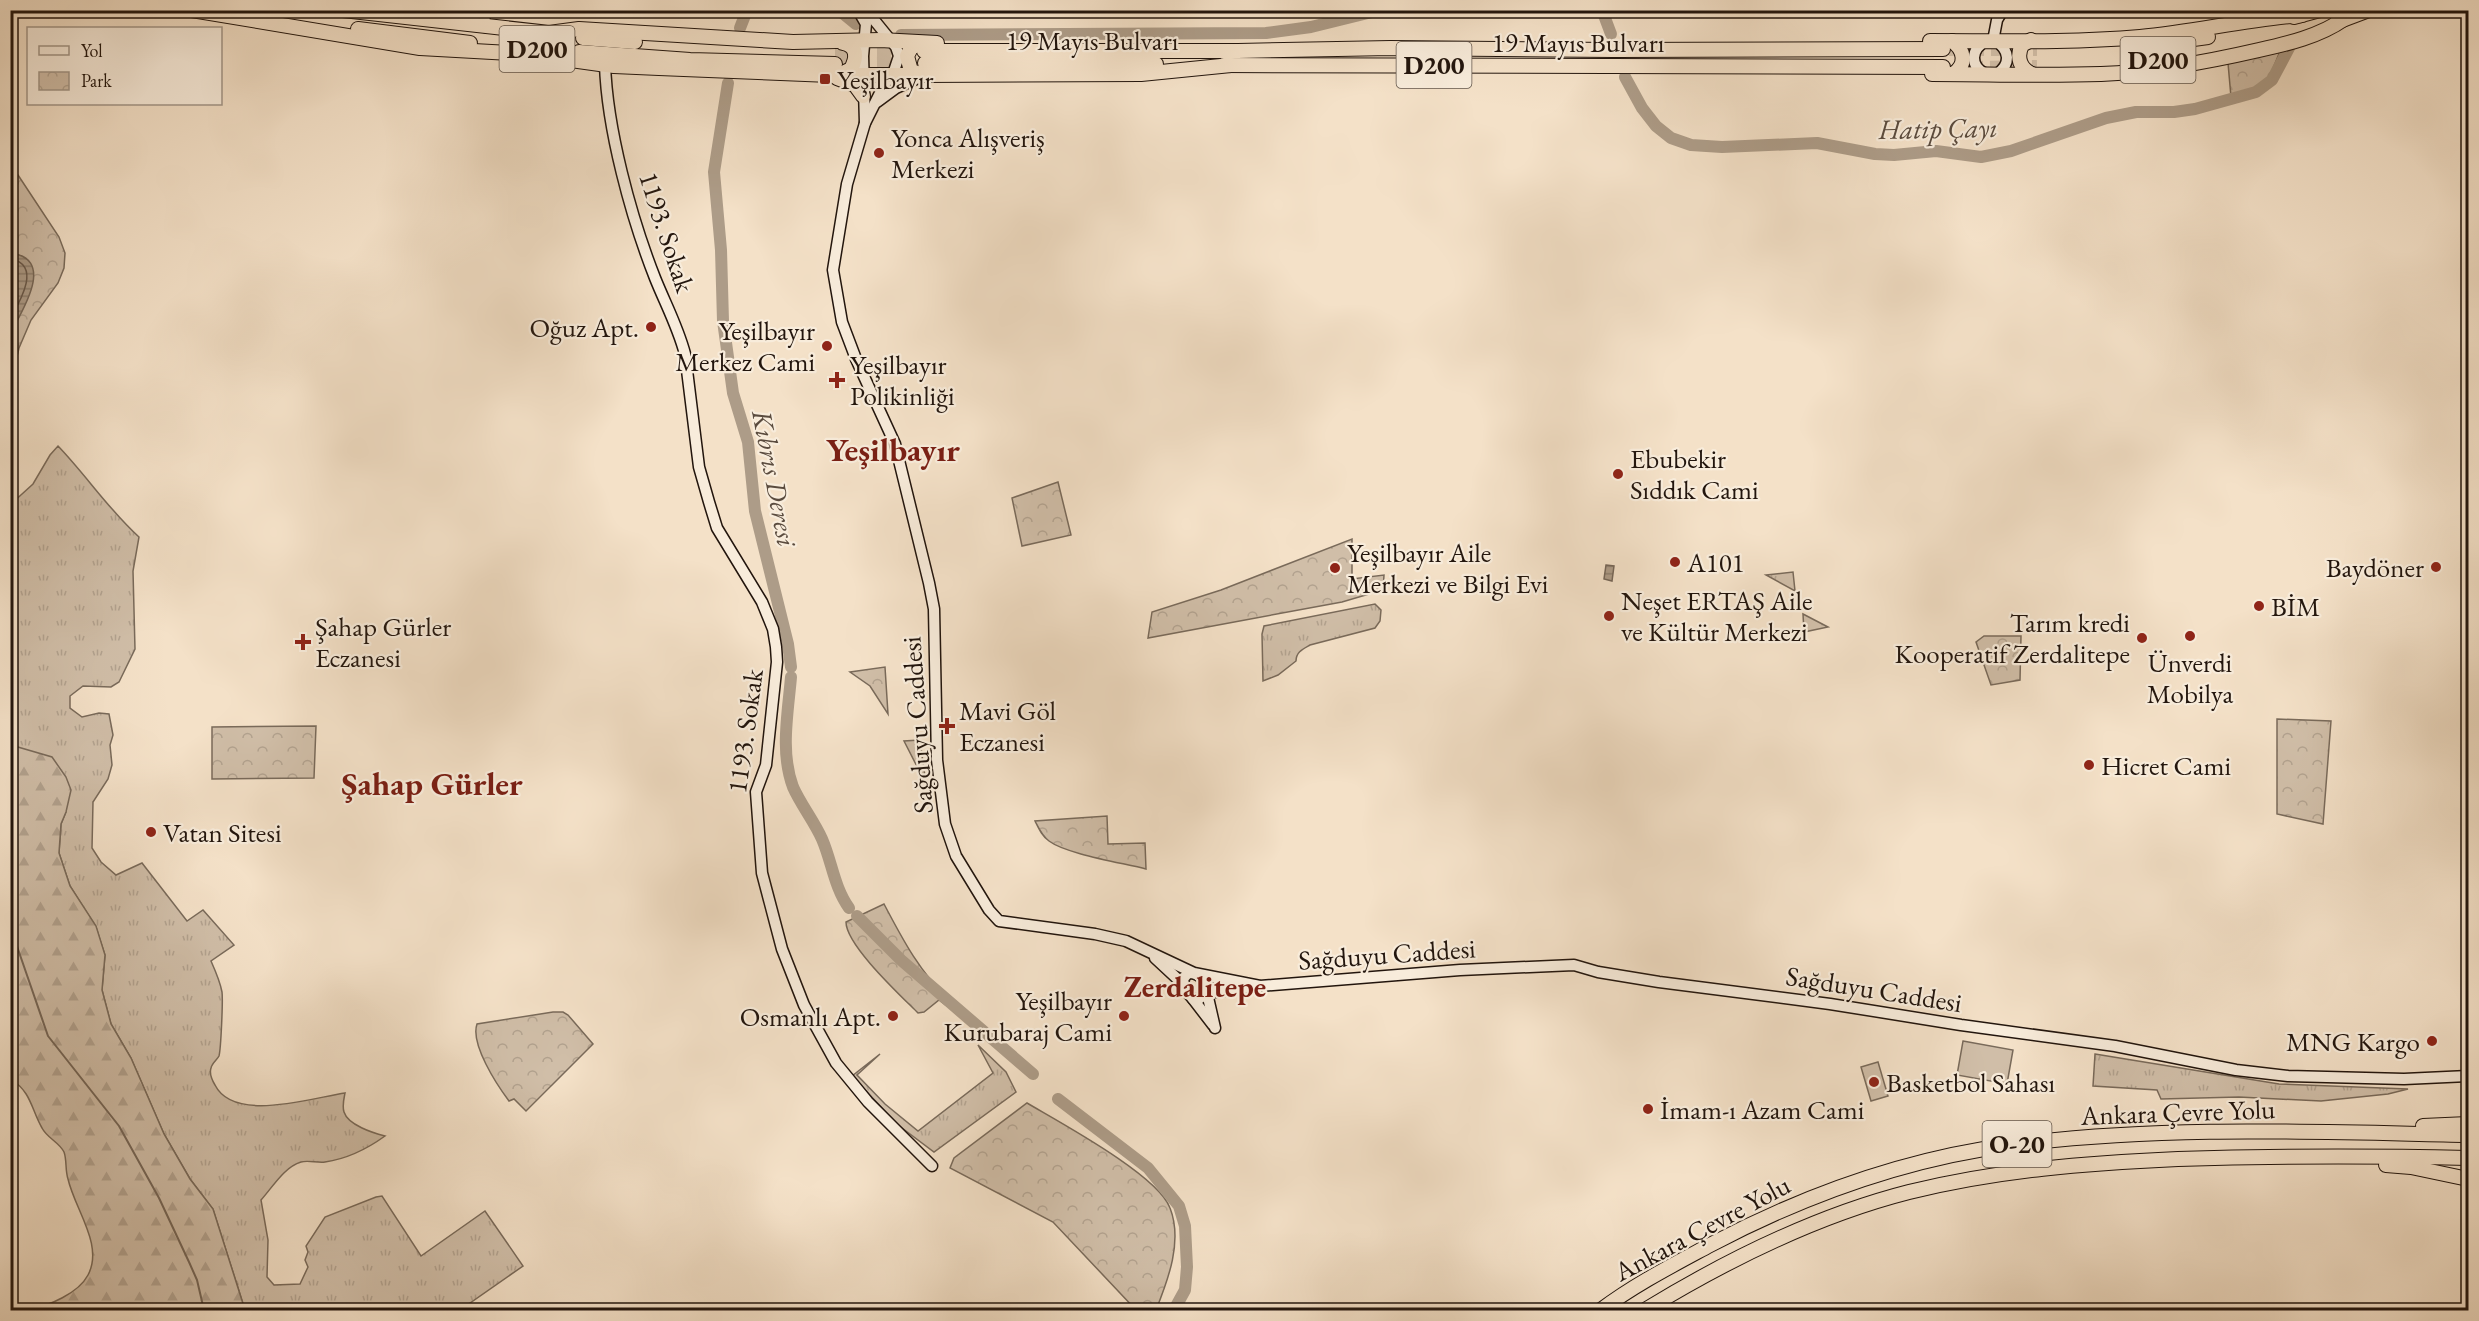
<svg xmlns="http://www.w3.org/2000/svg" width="2479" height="1321" font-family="'EB Garamond',serif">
<defs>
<pattern id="grass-tufts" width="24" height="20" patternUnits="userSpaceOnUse" patternTransform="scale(1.5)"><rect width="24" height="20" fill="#d0bea8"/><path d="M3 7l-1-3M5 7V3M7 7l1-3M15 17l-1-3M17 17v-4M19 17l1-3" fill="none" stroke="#b2a28f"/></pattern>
<pattern id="forest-firs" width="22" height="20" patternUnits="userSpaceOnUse" patternTransform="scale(1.5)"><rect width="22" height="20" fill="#d0bea8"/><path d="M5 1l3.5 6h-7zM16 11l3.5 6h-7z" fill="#b2a28f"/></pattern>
<pattern id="park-crowns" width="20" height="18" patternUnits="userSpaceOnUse" patternTransform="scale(1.5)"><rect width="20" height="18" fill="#d0bea8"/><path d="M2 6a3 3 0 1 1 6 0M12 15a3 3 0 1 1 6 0" fill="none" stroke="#b2a28f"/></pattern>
<pattern id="water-rules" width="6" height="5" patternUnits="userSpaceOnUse" patternTransform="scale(1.5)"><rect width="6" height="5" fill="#ad9c88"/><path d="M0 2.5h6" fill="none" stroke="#8c7e6e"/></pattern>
</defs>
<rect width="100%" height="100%" fill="#f4e1c8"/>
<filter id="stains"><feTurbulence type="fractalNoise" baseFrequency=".00333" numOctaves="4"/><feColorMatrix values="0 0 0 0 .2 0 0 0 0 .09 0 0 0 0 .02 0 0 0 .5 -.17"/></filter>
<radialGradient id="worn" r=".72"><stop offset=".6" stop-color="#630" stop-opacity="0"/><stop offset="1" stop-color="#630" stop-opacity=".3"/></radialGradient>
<g fill="url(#grass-tufts)" stroke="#796a5a" stroke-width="1.5">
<path d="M 58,446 C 86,475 109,510 139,537 L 133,571 L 135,649 L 119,682 L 111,687 L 83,686 L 70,696 L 70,708 L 82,717 L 99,713 L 109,714 L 113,735 L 110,745 L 112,765 L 108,779 L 93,802 L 92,848 L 101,862 L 116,875 L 142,863 L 187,921 L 203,910 L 234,945 L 211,961 C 215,970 220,981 222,992 C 223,1000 221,1048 219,1056 C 217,1060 212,1063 211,1068 C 209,1074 212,1080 215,1085 C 234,1123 311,1098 345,1093 C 344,1098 342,1106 344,1112 C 348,1125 373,1133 385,1136 C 367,1149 346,1159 325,1162 C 317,1163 308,1160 301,1162 C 284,1167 272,1188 261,1200 L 268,1240 L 267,1277 L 274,1285 L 300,1284 L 308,1267 L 305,1260 L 308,1252 L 306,1246 L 325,1217 L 376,1197 L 382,1196 L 421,1256 L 485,1211 L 523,1266 L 460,1310 L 245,1310 L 213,1209 L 190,1179 L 164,1134 L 131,1058 L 111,1024 L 102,990 L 105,955 L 96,927 L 70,886 L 59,853 L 61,824 L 66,812 L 11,745 L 11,504 L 33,484 L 50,455 Z"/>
<polygon points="1793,572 1795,591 1766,575"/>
<path d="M 1375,604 L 1381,610 L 1380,621 L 1375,628 L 1310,645 C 1303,649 1296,652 1296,661 L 1278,675 L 1263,681 L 1262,634 L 1264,626 Z"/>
<polygon points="1803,614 1828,627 1804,632"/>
<polygon points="920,740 926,784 904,741"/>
<polygon points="978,1045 1006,1072 1016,1092 934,1152 898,1125 852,1076 880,1054 857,1075 885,1104 918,1131 993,1073"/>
<polygon points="2095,1054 2279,1084 2408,1089 2388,1094 2321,1101 2239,1097 2161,1099 2157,1090 2093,1086"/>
</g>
<path fill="url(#forest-firs)" stroke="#796a5a" stroke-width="1.5" d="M 11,745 L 52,757 L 66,777 L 71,790 L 66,812 L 61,824 L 59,853 L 70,886 L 96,926 L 105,955 L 102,990 L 111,1024 L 131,1058 L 164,1134 L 190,1179 L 213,1209 L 245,1310 L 30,1310 C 49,1305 78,1294 88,1275 C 104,1245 75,1210 68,1179 C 65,1170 67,1160 64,1152 C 59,1142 47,1138 42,1128 C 31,1109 32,1093 11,1079 Z"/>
<g fill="url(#park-crowns)" stroke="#796a5a" stroke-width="1.5">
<path d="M 2280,51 C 2267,85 2265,86 2231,97 L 2228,63 Z"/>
<polygon points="18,175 59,237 65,253 64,268 58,283 31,320 19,348 11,382 10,176"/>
<polygon points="1058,482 1071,535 1022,546 1012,498"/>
<polygon points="1352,539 1352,579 1384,575 1383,590 1342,602 1148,638 1152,612 1221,590"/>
<polygon points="1984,636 2021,636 2020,680 1991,685 1976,642"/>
<polygon points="885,667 888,714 870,686 850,672"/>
<polygon points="2277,719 2331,721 2323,824 2277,814"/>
<polygon points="316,726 314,778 212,779 212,727"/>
<path d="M 1107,816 L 1108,844 L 1145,843 L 1146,869 C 1123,863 1066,854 1049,841 C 1042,836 1039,829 1035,821 Z"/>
<path d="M 884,904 C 905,944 919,970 951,1003 L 947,1006 L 939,1000 L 924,1012 L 918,1013 C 900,995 846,945 846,922 Z"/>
<path d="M 553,1012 L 563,1012 L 568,1015 L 593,1044 L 526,1111 L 514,1099 L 509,1101 C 497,1085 470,1044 477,1024 Z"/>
<path d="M 1027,1103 C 1059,1122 1158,1175 1170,1208 C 1183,1241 1168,1280 1156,1310 L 1136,1310 L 1053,1222 L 950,1168 L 954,1158 Z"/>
</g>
<g fill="#d0bea8" stroke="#796a5a" stroke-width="1.5">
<polygon points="1963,1041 2013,1050 2007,1084 1957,1075"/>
<polygon points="1878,1062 1888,1096 1871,1101 1861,1067"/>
</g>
<g fill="url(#water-rules)" stroke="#756657" stroke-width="1.5">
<path d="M 11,253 C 56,259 22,311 11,332 Z"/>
<polygon points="1606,565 1614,566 1612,581 1604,579"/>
</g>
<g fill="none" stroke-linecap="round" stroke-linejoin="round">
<path stroke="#68584a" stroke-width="1.5" d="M 10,259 C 43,264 19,303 10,319"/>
<polyline stroke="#756657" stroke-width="2" points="10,926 48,1036 119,1126 159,1198 189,1262 197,1280 204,1310"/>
<g stroke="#ad9c88" stroke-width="12">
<polyline points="839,10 856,24"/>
<polyline points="1602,10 1611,34"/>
<polyline points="740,28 747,10"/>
<polyline points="901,35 1266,33 1311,27 1380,10"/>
<polyline points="1625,77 1642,108 1656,126 1671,138 1691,145 1722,147 1817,143 1875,154 1894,155 1936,151 1981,157 2011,151 2106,118 2136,112 2174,112 2195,109 2256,92 2272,80 2289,48"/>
<polyline points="728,83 714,172 721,250 723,321 733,393 748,442 755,511 788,644 791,667"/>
<path d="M 791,677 C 788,713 780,752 793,787 C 801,805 814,821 822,839 C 832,862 834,887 849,908"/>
<polyline points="857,916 901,960 1033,1074"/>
<polyline points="1058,1099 1148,1168 1179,1206 1185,1226 1187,1267 1185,1290 1174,1310"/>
</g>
<g stroke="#d4c2ac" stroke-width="14" stroke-dasharray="14 7" stroke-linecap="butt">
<polyline points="1949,49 2037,49"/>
<polyline points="835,51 910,51"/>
<polyline points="835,64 925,63"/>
<polyline points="1969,68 2037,67"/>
</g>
<defs>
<g id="secondary">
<polyline points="484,10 485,27"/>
<polyline points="858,10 866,24 863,56 865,123"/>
<polyline points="866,10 896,47 899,56 893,74 884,85 865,123 847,184 833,270 842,322 856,359 895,444 929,583 934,609 937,760 945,824 956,856 989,910 999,921 1095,934 1126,941 1194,973 1260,986 1460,970 1574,965 1598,972 1659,982 1830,1004 1961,1025 2115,1046 2236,1070 2288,1076 2404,1079 2468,1076"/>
<polyline points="1993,41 1997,20 2003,10"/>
<path d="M 1996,41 C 2010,51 2011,64 1997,74"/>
<path d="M 605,64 C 607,129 631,217 655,278 C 665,303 678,327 685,354 L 699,467 L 709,502 L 717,528 L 762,602 L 773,629 L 776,647 L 777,662 L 766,765 L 756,792 L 762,873 L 782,949 L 804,1005 L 836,1063 L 868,1102 L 932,1166"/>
<path d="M 1986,74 C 1969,66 1971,49 1986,41"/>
<polyline points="877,102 896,88 918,78"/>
<polyline points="1155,958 1183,984"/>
<path d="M 1188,973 C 1200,972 1206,982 1207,993 L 1199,999 L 1193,999 L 1185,990 L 1183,979 Z"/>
<polyline points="1193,999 1213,1025"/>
<polyline points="1215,1028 1207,993 1251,987"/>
</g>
<g id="highway">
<polyline points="192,10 420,48 528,54 614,66 659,68 830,75 924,75 1141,74 1231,65"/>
<polyline points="343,10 558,34"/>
<polyline points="2294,17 2320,10"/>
<polyline points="2337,22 2369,10"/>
<polyline points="358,29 470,43"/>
<polyline points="549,33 579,29 793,42 880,40 937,43"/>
<polyline points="583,38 635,42"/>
<path d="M 2031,40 L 2022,45 C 2016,57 2020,69 2032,74"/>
<path d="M 1930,41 C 2000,41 2070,43 2140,37 C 2194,32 2248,19 2302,15"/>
<path d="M 1952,41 C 1965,50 1967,65 1953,74"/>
<polyline points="922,43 911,48 907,56 911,71 923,75"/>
<polyline points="2135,47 2208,37"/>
<polyline points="924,51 1238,51 1391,48 1614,50 1943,49"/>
<polyline points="579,52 690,60 835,64"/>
<polyline points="925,63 1156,64"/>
<polyline points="1224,65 1943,67"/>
<path d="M 841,74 L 851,69 C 857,58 858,46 843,43"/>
<path d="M 1932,74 C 1988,74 2044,76 2101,74 C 2154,72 2207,62 2259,50 C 2287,44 2320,36 2344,19"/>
<polyline points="837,78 855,85 863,96"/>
<polyline points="2423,1126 2468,1124"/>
<polyline points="2386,1165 2411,1167 2468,1179"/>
<path d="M 1601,1310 C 1634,1285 1673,1265 1710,1245 C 1803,1196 1905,1159 2010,1145 C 2162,1125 2316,1132 2468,1135"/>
<path d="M 1645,1310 C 1727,1260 1815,1216 1909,1192 C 1998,1170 2087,1163 2178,1159 C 2275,1156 2372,1156 2468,1158"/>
</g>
</defs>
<use href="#secondary" stroke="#22150d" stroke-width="13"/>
<use href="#highway" stroke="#22150d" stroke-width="16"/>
<use href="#secondary" stroke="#f8ecdb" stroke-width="10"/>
<use href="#highway" stroke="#f4e1c8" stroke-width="14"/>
</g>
<g fill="#8f2418" stroke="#f8ecdb" stroke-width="2">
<rect x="819" y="73" width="12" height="12" rx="3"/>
<circle cx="879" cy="153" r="6"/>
<circle cx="651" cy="327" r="6"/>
<circle cx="827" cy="346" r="6"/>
<path d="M834 371h6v6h6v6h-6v6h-6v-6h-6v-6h6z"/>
<circle cx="1618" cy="474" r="6"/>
<circle cx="1675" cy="562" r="6"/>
<circle cx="2436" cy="567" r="6"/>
<circle cx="1335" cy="568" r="6"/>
<circle cx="2259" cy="606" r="6"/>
<circle cx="1609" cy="616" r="6"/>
<circle cx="2190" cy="636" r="6"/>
<circle cx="2142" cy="638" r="6"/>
<path d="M300 633h6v6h6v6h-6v6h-6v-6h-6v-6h6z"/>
<path d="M944 717h6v6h6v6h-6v6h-6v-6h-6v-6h6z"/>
<circle cx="2089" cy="765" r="6"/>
<circle cx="151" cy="832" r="6"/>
<circle cx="893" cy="1016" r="6"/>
<circle cx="1124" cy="1016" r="6"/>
<circle cx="2432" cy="1041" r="6"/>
<circle cx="1874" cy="1082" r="6"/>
<circle cx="1648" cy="1109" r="6"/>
</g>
<g text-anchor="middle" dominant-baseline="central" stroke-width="4.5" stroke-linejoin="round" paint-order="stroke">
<g fill="#f8ecdb" stroke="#62564b" stroke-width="1.5">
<rect x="499.5" y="26" width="75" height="46" rx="4.5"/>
<rect x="2120.5" y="37" width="75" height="46" rx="4.5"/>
<rect x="1396.5" y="42" width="75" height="46" rx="4.5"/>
<rect x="1982.5" y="1121" width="69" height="46" rx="4.5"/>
</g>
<g font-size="26" font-weight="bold" fill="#22150d">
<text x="537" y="49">D200</text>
<text x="2158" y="60">D200</text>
<text x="1434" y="65">D200</text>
<text x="2017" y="1144">O-20</text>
</g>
<g font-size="27" fill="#22150d" stroke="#f8ecdb">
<text x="1092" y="40">19 Mayıs Bulvarı</text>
<text x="1578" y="42">19 Mayıs Bulvarı</text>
<text transform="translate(667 232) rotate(72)">1193. Sokak</text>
<text transform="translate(917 725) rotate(-94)">Sağduyu Caddesi</text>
<text transform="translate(745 731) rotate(-82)">1193. Sokak</text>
<text transform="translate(1387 954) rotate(-4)">Sağduyu Caddesi</text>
<text transform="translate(1874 989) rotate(9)">Sağduyu Caddesi</text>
<text transform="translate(2178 1112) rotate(-2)">Ankara Çevre Yolu</text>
<text transform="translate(1702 1228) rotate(-28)">Ankara Çevre Yolu</text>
</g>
<g font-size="27" fill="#22150d" stroke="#f8ecdb" text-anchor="start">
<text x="837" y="79">Yeşilbayır</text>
<text x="891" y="137">Yonca Alışveriş<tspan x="891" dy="31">Merkezi</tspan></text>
<text x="639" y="327" text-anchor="end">Oğuz Apt.</text>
<text x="815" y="330" text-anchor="end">Yeşilbayır<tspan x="815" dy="31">Merkez Cami</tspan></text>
<text x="850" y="364">Yeşilbayır<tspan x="850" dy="31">Polikinliği</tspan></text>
<text x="1630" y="458">Ebubekir<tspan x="1630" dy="31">Sıddık Cami</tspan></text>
<text x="1347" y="552">Yeşilbayır Aile<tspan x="1347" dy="31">Merkezi ve Bilgi Evi</tspan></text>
<text x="1687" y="562">A101</text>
<text x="2424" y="567" text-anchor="end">Baydöner</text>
<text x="1621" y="600">Neşet ERTAŞ Aile<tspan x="1621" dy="31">ve Kültür Merkezi</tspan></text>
<text x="2271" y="606">BİM</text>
<text x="2130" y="622" text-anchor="end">Tarım kredi<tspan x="2130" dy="31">Kooperatif Zerdalitepe</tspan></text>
<text x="315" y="626">Şahap Gürler<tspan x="315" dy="31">Eczanesi</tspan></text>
<text x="2190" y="662" text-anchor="middle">Ünverdi<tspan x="2190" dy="31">Mobilya</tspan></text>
<text x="959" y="710">Mavi Göl<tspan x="959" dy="31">Eczanesi</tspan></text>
<text x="2101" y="765">Hicret Cami</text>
<text x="163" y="832">Vatan Sitesi</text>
<text x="1112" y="1000" text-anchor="end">Yeşilbayır<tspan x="1112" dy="31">Kurubaraj Cami</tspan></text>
<text x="881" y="1016" text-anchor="end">Osmanlı Apt.</text>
<text x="2420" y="1041" text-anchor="end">MNG Kargo</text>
<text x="1886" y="1082">Basketbol Sahası</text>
<text x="1660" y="1109">İmam-ı Azam Cami</text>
</g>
<g font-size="28" font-style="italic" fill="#5a4b3e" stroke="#f8ecdb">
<text transform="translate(1938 128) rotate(-1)">Hatip Çayı</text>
<text transform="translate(775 478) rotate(79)">Kıbrıs Deresi</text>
</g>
<g font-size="30" font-weight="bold" fill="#7a1f14" stroke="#f8ecdb">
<text x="1195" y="986">Zerdalitepe</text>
</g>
<g font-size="33" font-weight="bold" fill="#7a1f14" stroke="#f8ecdb">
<text x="893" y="449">Yeşilbayır</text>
<text x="432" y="783">Şahap Gürler</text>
</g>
</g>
<rect width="2479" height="1321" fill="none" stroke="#f4e1c8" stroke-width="36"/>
<rect x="12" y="12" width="2455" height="1297" fill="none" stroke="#22150d" stroke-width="3"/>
<rect x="18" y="18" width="2443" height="1285" fill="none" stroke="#22150d" stroke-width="1.5"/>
<rect x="27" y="27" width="195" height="78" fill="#f8ecdb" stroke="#a29689" stroke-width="1.5"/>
<rect x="39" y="46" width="30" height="9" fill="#f8ecdb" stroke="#a29689" stroke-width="1.5"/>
<text x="81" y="57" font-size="18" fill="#22150d">Yol</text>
<rect x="39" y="72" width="30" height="18" fill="url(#park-crowns)" stroke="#a29689" stroke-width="1.5"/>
<text x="81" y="87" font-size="18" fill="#22150d">Park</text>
<rect width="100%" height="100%" filter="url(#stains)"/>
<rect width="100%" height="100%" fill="url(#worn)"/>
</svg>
